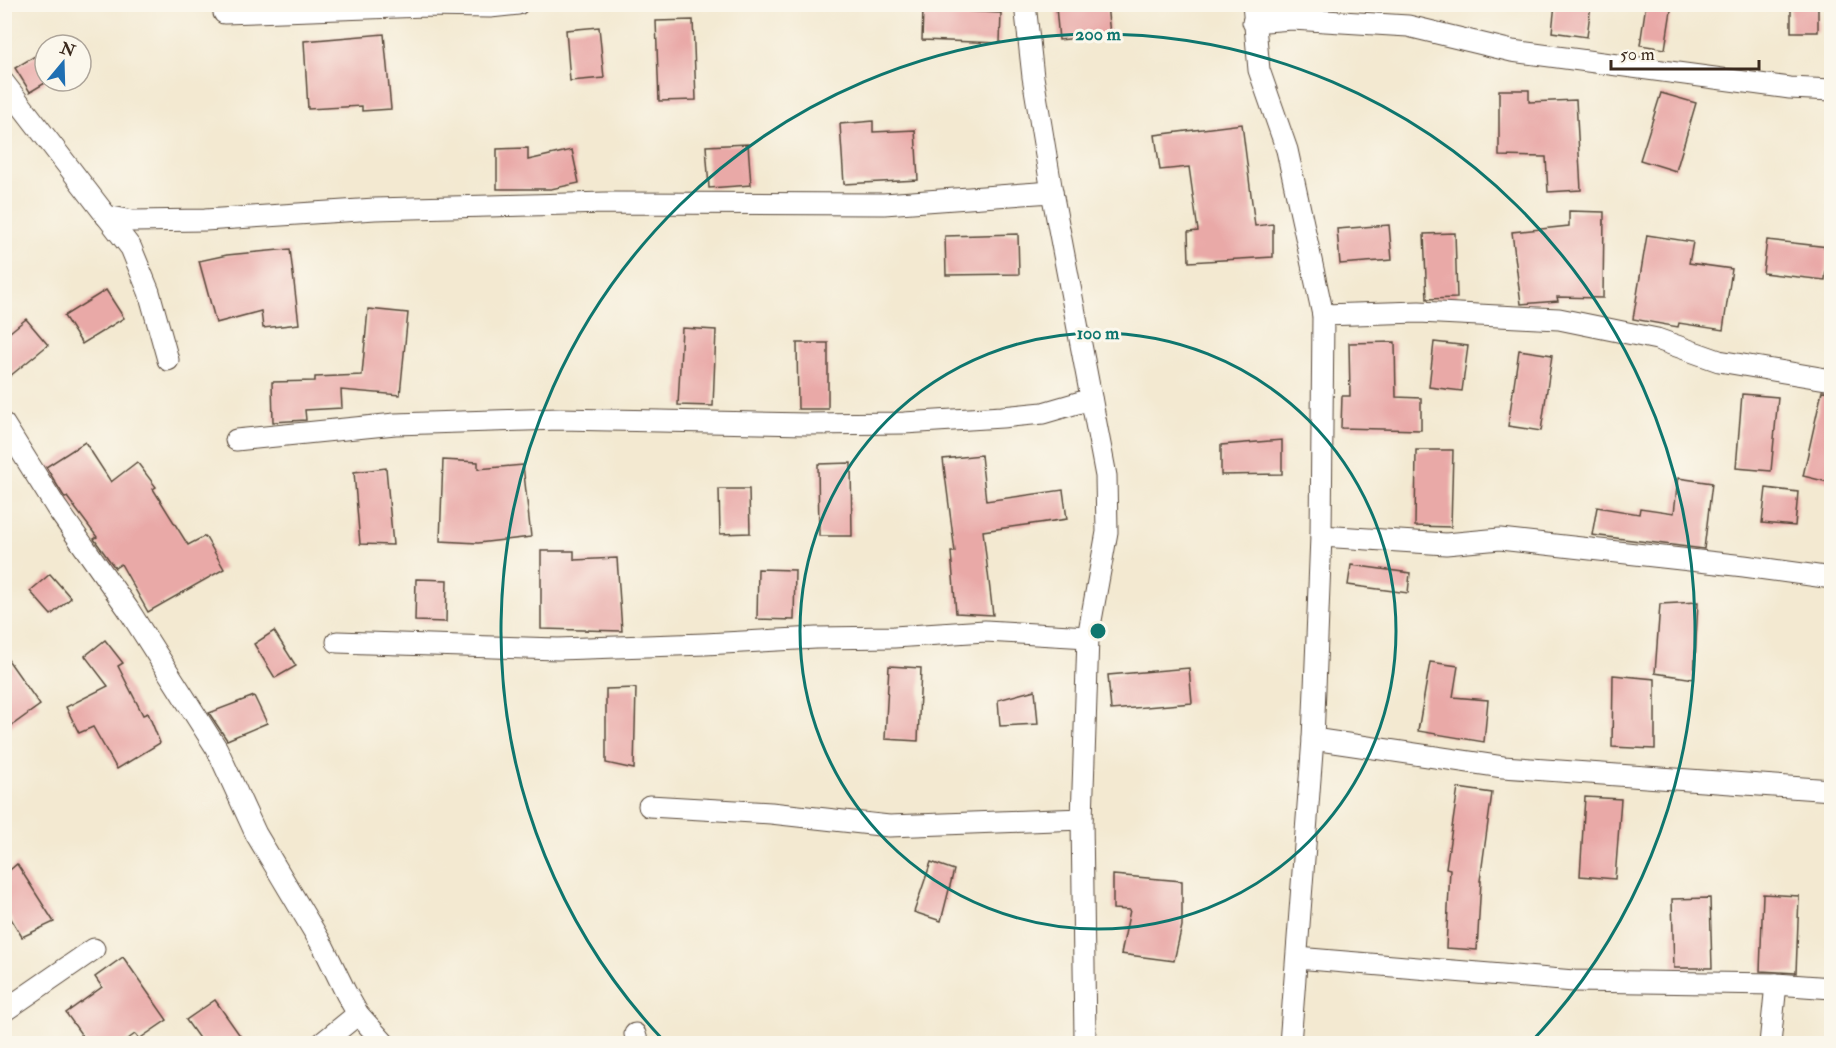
<svg xmlns="http://www.w3.org/2000/svg" width="1836" height="1048" font-family="'IM FELL Double Pica',serif">
<rect width="100%" height="100%" fill="#fbf7ec"/>
<filter id="ink" filterUnits="userSpaceOnUse"><feTurbulence type="fractalNoise" baseFrequency=".0167" numOctaves="2"/><feDisplacementMap in="SourceGraphic" scale="12" xChannelSelector="R" yChannelSelector="G"/><feConvolveMatrix kernelMatrix="1 2 1 2 8 2 1 2 1" color-interpolation-filters="sRGB"/></filter>
<filter id="wash" filterUnits="userSpaceOnUse"><feTurbulence type="fractalNoise" baseFrequency=".008" numOctaves="4" result="noise"/><feDisplacementMap in="SourceGraphic" scale="24" xChannelSelector="R" yChannelSelector="G"/><feGaussianBlur stdDeviation="1.35" result="paint"/><feColorMatrix in="noise" values="0 0 0 0 0 0 0 0 0 0 0 0 0 0 0 0 0 1.4 0 .05"/><feComposite in="paint" operator="in"/></filter>
<g filter="url(#wash)">
<rect width="100%" height="100%" fill="#f3e9d1"/>
<g id="blocks">
<g fill="#e9a9a7">
<polygon points="1084,4 1107,4 1110,35 1059,40 1056,7"/>
<polygon points="1555,4 1591,4 1587,37 1552,32"/>
<polygon points="1646,4 1672,4 1665,49 1640,45"/>
<rect x="1791" y="4" width="27" height="28"/>
<polygon points="923,9 1001,13 1000,43 922,40"/>
<polygon points="693,20 696,100 659,101 656,21"/>
<polygon points="599,27 604,78 570,81 566,30"/>
<polygon points="384,34 391,109 362,111 362,106 308,109 304,41"/>
<polygon points="45,50 45,83 30,92 15,68"/>
<polygon points="1499,90 1529,90 1529,102 1576,100 1581,190 1548,192 1546,157 1499,156"/>
<polygon points="1661,93 1696,103 1676,171 1640,160"/>
<polygon points="873,121 873,132 915,130 918,180 844,184 840,124"/>
<polygon points="1242,124 1255,226 1273,224 1273,257 1189,262 1188,232 1198,231 1189,167 1160,170 1155,135"/>
<polygon points="748,144 751,185 709,188 706,146"/>
<polygon points="528,148 528,160 572,150 579,183 551,189 497,189 497,149"/>
<polygon points="1569,211 1604,212 1603,298 1557,297 1558,301 1521,304 1512,232 1569,226"/>
<polygon points="1389,225 1392,260 1340,264 1337,229"/>
<polygon points="1455,233 1457,298 1427,299 1424,234"/>
<polygon points="1018,234 1019,274 946,275 945,236"/>
<polygon points="1647,235 1693,242 1689,263 1732,269 1723,330 1679,323 1678,327 1633,319"/>
<polygon points="1767,240 1828,247 1825,280 1763,273"/>
<polygon points="290,249 299,324 263,328 261,311 216,323 199,261 227,255"/>
<polygon points="106,290 124,318 82,344 64,316"/>
<polygon points="368,309 408,313 400,395 341,390 342,408 305,410 306,420 273,422 272,382 315,381 315,377 362,375"/>
<polygon points="26,319 48,345 4,381 4,337"/>
<polygon points="682,328 716,330 713,406 678,405"/>
<polygon points="1395,342 1396,397 1421,398 1421,430 1341,428 1342,396 1350,396 1349,343"/>
<polygon points="1434,342 1468,346 1462,391 1429,387"/>
<polygon points="797,343 828,343 828,409 798,409"/>
<polygon points="1519,350 1552,355 1541,431 1508,426"/>
<polygon points="1822,391 1832,392 1832,483 1803,476"/>
<polygon points="1742,394 1778,397 1771,471 1736,468"/>
<polygon points="1282,440 1282,474 1221,475 1221,445"/>
<polygon points="85,442 111,482 137,462 156,487 153,489 188,545 205,536 224,569 148,612 121,564 115,568 94,539 97,537 67,497 65,498 46,467"/>
<polygon points="1416,450 1453,450 1451,527 1415,526"/>
<polygon points="981,455 986,501 1063,490 1067,519 983,531 993,615 956,613 951,552 955,552 943,459"/>
<polygon points="443,460 478,462 478,469 523,465 531,537 478,543 440,541"/>
<polygon points="851,463 852,536 819,536 818,464"/>
<polygon points="386,468 393,545 360,544 354,472"/>
<polygon points="1678,478 1712,483 1704,549 1592,535 1597,507 1639,514 1640,508 1674,513"/>
<polygon points="1766,488 1798,492 1795,526 1762,523"/>
<polygon points="719,489 749,489 750,533 720,534"/>
<polygon points="541,551 574,551 574,560 617,558 622,631 541,629"/>
<polygon points="1351,565 1410,573 1408,593 1348,585"/>
<polygon points="758,569 795,570 794,620 757,619"/>
<polygon points="50,574 71,598 51,615 30,591"/>
<polygon points="416,579 447,580 446,622 415,621"/>
<polygon points="1698,602 1694,679 1655,673 1660,604"/>
<polygon points="274,631 296,666 275,678 254,644"/>
<polygon points="105,640 123,663 118,666 143,715 148,713 160,743 117,769 93,727 79,733 66,707 108,686 85,656"/>
<polygon points="4,654 40,705 4,731"/>
<polygon points="1430,662 1458,666 1453,697 1488,700 1484,742 1418,731"/>
<polygon points="889,666 921,668 918,741 885,739"/>
<polygon points="1189,668 1192,703 1111,710 1108,675"/>
<polygon points="1613,675 1655,679 1655,749 1612,747"/>
<polygon points="636,688 634,769 606,763 606,689"/>
<polygon points="1035,690 1038,724 1000,726 998,700"/>
<polygon points="254,696 267,723 227,740 209,713"/>
<polygon points="1458,788 1492,793 1480,881 1481,881 1477,950 1446,948 1450,869 1446,868"/>
<polygon points="1585,797 1621,799 1615,879 1580,876"/>
<polygon points="931,862 954,870 941,921 914,912"/>
<polygon points="17,864 54,922 22,937 4,907 4,875"/>
<polygon points="1113,875 1182,881 1182,926 1174,961 1121,954 1130,910 1113,909"/>
<polygon points="1763,894 1799,896 1796,973 1760,971"/>
<polygon points="1710,898 1712,968 1674,968 1672,899"/>
<polygon points="123,957 167,1020 139,1039 135,1034 121,1044 88,1044 66,1013 102,987 95,977"/>
<polygon points="215,1000 246,1044 203,1044 186,1020"/>
</g>
</g>
</g>
<g filter="url(#ink)">
<use href="#blocks" fill-opacity="0" stroke="#574739" stroke-width="1.5"/>
<g fill="none" stroke-linecap="round" stroke-linejoin="round">
<defs>
<g id="minor">
<polyline points="1253,4 1259,70 1287,150 1323,315 1321,536 1313,739 1290,1044"/>
<polyline points="224,13 425,6 490,7 518,4"/>
<polyline points="1253,22 1292,19 1408,26 1512,51 1790,88 1832,90"/>
<polyline points="4,83 131,248 149,292 168,360"/>
<polyline points="106,216 133,221 205,220 375,209 606,203 884,204 1052,192"/>
<polyline points="1323,315 1419,312 1559,319 1657,339 1719,361 1832,380"/>
<polyline points="4,424 56,507 128,609 217,749 256,834 324,948 346,993 358,1014 385,1044"/>
<polyline points="236,440 395,424 560,419 807,424 904,423 1002,417 1043,413 1091,399"/>
<polyline points="1321,536 1446,544 1500,539 1744,566 1832,578"/>
<polyline points="337,642 558,649 705,644 816,638 894,637 985,631 1088,637"/>
<polyline points="1313,739 1503,767 1832,790"/>
<polyline points="649,806 771,813 889,826 1082,819 1088,637 1107,532 1106,476 1052,192 1033,77 1025,4"/>
<polyline points="1082,819 1085,1039"/>
<polyline points="1297,958 1574,981 1776,984 1832,988"/>
<polyline points="4,1011 94,949"/>
<polyline points="635,1034 638,1044"/>
<polyline points="321,1044 358,1014"/>
<polyline points="1770,1044 1776,984"/>
</g>
</defs>
<use href="#minor" stroke="#574739" stroke-width="23"/>
<use href="#minor" stroke="#fff" stroke-width="21"/>
</g>
</g>
<g fill="none" stroke="#0f766e" stroke-width="3">
<circle cx="1098" cy="631" r="298"/>
<path d="M665 1042A597 597 0 1 1 1531 1042"/>
</g>
<circle cx="1098" cy="631" r="9" fill="#0f766e" stroke="#fbf7ec" stroke-width="3"/>
<g font-size="18" text-anchor="middle" font-weight="bold" fill="#0f766e" stroke="#fbf7ec" stroke-width="6" stroke-linejoin="round" paint-order="stroke">
<text x="1098" y="40">200 m</text>
<text x="1098" y="339">100 m</text>
</g>
<rect width="1836" height="1048" fill="none" stroke="#fbf7ec" stroke-width="24"/>
<g transform="translate(63 63) rotate(19)"><circle r="28" fill="#fbf7ec" stroke="#aea59a" stroke-width="1.5"/>
<path d="M0-4.5L10 22L0 15L-10 22Z" fill="#1f6fb2"/>
<text y="-9" font-size="16" font-weight="bold" text-anchor="middle" fill="#3b2a1e">N</text>
</g>
<path d="M1611 60v9h148v-9" fill="none" stroke="#3b2a1e" stroke-width="3"/>
<text x="1620" y="60" font-size="18" fill="#3b2a1e" stroke="#fbf7ec" stroke-width="4.5" paint-order="stroke">50 m</text>
</svg>
